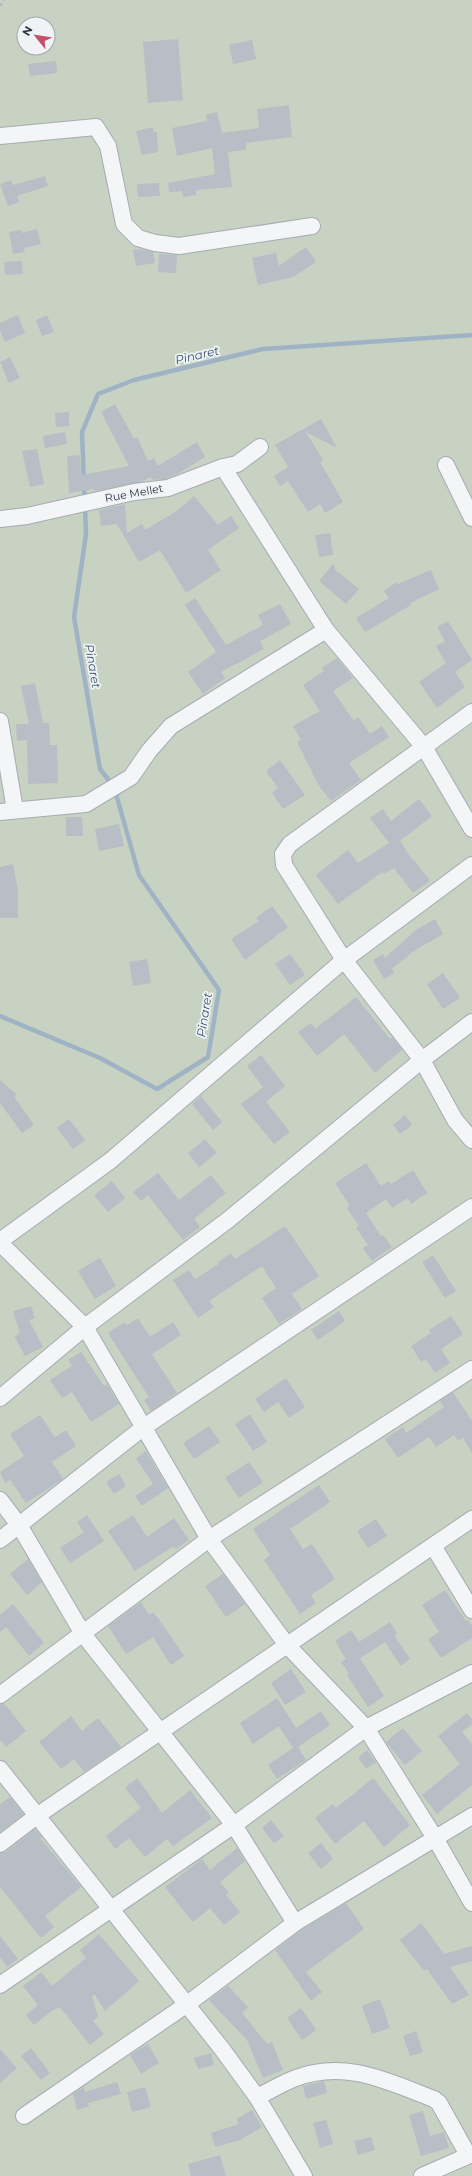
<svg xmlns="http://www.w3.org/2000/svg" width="472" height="2176" font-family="Montserrat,sans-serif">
<rect width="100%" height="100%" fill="#e1e4e8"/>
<path fill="#c7d2c3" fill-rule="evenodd" d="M 0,0 L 472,0 L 472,2176 L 0,2176 ZM 24,24 L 48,24 L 48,48 L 24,48 Z"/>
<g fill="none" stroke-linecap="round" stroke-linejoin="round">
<polyline stroke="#9fb3c5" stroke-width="4.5" points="0,1016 100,1058 157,1089 208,1057 219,990 139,875 114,787 100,769 74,617 86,534 82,432 98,394 134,380 263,349 472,335"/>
</g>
<g fill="#b8bec5">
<polygon points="178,39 183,100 148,103 143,42"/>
<polygon points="252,40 256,59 233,64 229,45"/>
<polygon points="56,61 57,73 30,76 28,64"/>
<polygon points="289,105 292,137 246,143 246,150 228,152 232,187 196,190 196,195 183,197 182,191 169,192 168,183 215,174 212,148 177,156 172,128 207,121 206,115 217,112 222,133 259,128 257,109"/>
<polygon points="153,127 154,132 157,132 158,152 142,155 136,131"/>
<polygon points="45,176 48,186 17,196 19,202 8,206 0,184 11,180 13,185"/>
<polygon points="159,183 160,196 138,197 137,184"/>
<polygon points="37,229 41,244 24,248 25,252 13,254 9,232 22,230 22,233"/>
<polygon points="306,247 316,262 293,277 258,285 252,258 276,253 279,266"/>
<polygon points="140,249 153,252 155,263 136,266 133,250"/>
<polygon points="159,254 177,255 176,273 158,272"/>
<polygon points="22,261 23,274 5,275 4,262"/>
<polygon points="18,315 25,333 5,342 0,331 0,323"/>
<polygon points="47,315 54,332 42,336 36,320"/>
<polygon points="10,357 20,378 9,383 0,362"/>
<polygon points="115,404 134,439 137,437 148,461 154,458 158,466 197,442 205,457 177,474 165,479 152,480 151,477 141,482 95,491 94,489 69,493 67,456 80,455 81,475 129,466 101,412"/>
<polygon points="69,412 69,426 56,427 55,413"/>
<polygon points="321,419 337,448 306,432 323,460 320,462 343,502 325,513 320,504 308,512 288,481 280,486 274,476 288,467 275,445"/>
<polygon points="65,432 67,444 45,448 43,436"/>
<polygon points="37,449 44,484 30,487 22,451"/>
<polygon points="194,496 218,525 231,516 239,528 208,550 221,570 186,593 160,550 139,562 117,524 101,526 99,510 125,504 127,533 142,524 145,530 177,511"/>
<polygon points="330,533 333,555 319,557 315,535"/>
<polygon points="334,563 335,570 359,589 346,604 319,581"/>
<polygon points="431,570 439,589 410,603 411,605 365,632 356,618 389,598 384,591 397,582 398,584"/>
<polygon points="195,598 226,645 263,625 258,615 280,604 291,624 260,641 264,649 221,672 225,678 203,694 188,672 216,652 185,605"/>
<polygon points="448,621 472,660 455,672 465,687 437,708 419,682 446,663 436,646 445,641 437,627"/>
<polygon points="337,658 353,678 333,691 354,721 358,717 370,734 382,726 389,737 349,763 361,780 331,801 319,786 297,742 301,740 293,726 320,711 303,685 324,671 322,668"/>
<polygon points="35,683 43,723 49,723 50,745 57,745 58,783 28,784 27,740 17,741 16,724 29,724 21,686"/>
<polygon points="280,760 305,795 283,809 272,793 278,788 266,771"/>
<polygon points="419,799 432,816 400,841 413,861 414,860 430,881 413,893 394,868 384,874 382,872 338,904 316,875 348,850 358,863 389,843 370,818 383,809 391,821"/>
<polygon points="66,817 82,817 83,836 66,836"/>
<polygon points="119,824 124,846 99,851 95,829"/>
<polygon points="13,864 18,891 18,918 0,918 0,867"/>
<polygon points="272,906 288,927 245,960 231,939 259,921 256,918"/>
<polygon points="435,919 443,934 414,951 392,969 394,973 384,979 373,960 383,954 385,958 416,930"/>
<polygon points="290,954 305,975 290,985 275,964"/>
<polygon points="147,959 151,983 133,986 129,962"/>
<polygon points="443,973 460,998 443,1009 427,984"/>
<polygon points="356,997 390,1039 392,1037 402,1050 375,1073 344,1034 317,1056 298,1032 311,1023 315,1029"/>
<polygon points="261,1055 285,1086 266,1102 290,1132 274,1144 241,1104 263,1087 247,1066"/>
<polygon points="0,1080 16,1094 14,1097 34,1125 22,1133 0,1103"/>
<polygon points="201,1096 222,1122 213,1130 192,1104"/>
<polygon points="405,1115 412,1125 400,1134 393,1125"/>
<polygon points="69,1119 85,1140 73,1149 57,1128"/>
<polygon points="205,1139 217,1153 199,1167 188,1153"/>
<polygon points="366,1163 381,1186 389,1181 391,1184 413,1170 427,1193 411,1204 408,1198 392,1208 386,1199 366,1213 381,1236 383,1235 392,1247 372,1261 363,1248 368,1245 356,1228 359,1226 347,1208 350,1206 335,1183"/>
<polygon points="158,1173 179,1200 211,1175 226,1193 194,1219 200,1227 183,1240 148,1195 141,1201 133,1192"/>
<polygon points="112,1181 125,1198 108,1212 94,1195"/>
<polygon points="285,1226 319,1276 292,1294 302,1309 279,1324 262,1298 276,1288 262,1266 209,1301 214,1307 198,1318 173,1280 189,1270 195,1279 219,1264 218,1262 231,1253 235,1259"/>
<polygon points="433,1255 456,1291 445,1298 422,1262"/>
<polygon points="100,1258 116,1286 95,1299 78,1271"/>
<polygon points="31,1306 35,1318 29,1320 43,1347 25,1356 14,1336 20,1333 13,1311"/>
<polygon points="339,1311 345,1321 318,1340 311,1330"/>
<polygon points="451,1316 463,1334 441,1349 450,1363 435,1373 426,1359 421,1362 411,1346 431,1333 429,1330"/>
<polygon points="138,1318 150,1337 173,1322 181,1335 152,1354 177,1393 151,1411 144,1400 149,1397 108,1333 125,1322 127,1325"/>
<polygon points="81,1352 104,1386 107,1384 119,1404 91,1422 72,1392 62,1398 50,1380 72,1366 68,1360"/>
<polygon points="286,1378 305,1407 289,1418 278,1402 264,1412 255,1399"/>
<polygon points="453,1392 472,1421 472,1453 463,1438 458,1441 454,1435 436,1447 429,1437 398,1458 385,1439 403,1427 406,1433 444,1407 440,1401"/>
<polygon points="250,1414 267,1442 253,1451 235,1424"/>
<polygon points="40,1415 55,1437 66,1430 76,1446 52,1462 63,1479 26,1503 10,1480 5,1483 0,1472 24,1456 10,1434"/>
<polygon points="209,1426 220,1442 194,1459 183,1443"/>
<polygon points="146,1451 168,1488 142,1506 135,1496 153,1484 136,1458"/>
<polygon points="249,1462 263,1482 239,1498 225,1478"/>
<polygon points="119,1474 126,1486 114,1494 106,1482"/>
<polygon points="319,1485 330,1502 290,1529 303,1549 312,1544 335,1579 311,1595 316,1603 300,1614 264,1560 270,1555 253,1529"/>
<polygon points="87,1515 104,1541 70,1563 60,1548 84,1532 77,1522"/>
<polygon points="133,1515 147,1537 174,1518 189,1540 176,1549 174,1546 135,1571 108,1531"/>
<polygon points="376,1519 387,1536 368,1548 357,1531"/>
<polygon points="28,1559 42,1582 27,1595 10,1574"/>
<polygon points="223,1574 245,1604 226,1617 205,1586"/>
<polygon points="445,1590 466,1621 468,1620 472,1626 472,1638 441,1658 428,1639 439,1632 422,1605"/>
<polygon points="141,1602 149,1615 153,1612 161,1622 184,1656 171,1665 153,1637 126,1654 108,1626"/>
<polygon points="13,1604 44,1643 29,1656 6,1627 0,1632 0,1615"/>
<polygon points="390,1622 397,1633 394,1635 410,1659 401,1666 385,1642 360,1658 384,1696 368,1707 347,1675 349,1673 341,1662 346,1659 335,1641 351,1630 359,1642"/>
<polygon points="291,1669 306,1692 285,1705 271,1683"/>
<polygon points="277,1698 296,1728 321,1711 330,1725 298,1747 306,1760 277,1779 268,1765 293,1748 279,1726 253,1744 240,1723"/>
<polygon points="4,1703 26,1731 6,1747 0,1740 0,1704"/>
<polygon points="467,1713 472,1719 472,1724 462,1732 472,1744 472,1785 437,1814 422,1795 460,1764 438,1736"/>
<polygon points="71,1716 82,1731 98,1718 121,1747 84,1772 74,1759 61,1769 39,1742"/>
<polygon points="403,1728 422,1751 405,1765 386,1742"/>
<polygon points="367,1750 376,1762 366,1769 358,1758"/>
<polygon points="137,1778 162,1813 190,1790 212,1818 173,1846 167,1839 145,1857 129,1838 115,1849 106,1836 141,1808 125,1788"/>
<polygon points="373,1778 410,1825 384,1847 364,1821 335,1844 315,1818 333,1804 336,1808"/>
<polygon points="10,1797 24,1814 0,1832 0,1804"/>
<polygon points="271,1820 284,1836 274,1843 262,1828"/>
<polygon points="35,1829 42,1837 40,1838 81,1887 45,1916 54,1927 41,1938 0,1887 0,1853 6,1852"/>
<polygon points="321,1843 333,1859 321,1869 308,1853"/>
<polygon points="237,1848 245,1861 220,1882 229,1893 226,1895 240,1912 224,1925 210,1908 193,1922 165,1887 202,1859 210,1870"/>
<polygon points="346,1903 364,1929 306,1972 322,1992 311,2001 275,1950 300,1931"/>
<polygon points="421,1923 444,1954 472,1946 472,1961 450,1967 469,1995 452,2004 427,1969 424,1971 400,1940"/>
<polygon points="99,1934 139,1981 105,2011 95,1995 92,1996 98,2017 93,2021 104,2034 90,2045 60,2007 50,2012 34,2025 26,2015 38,2005 23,1986 41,1972 52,1986 86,1958 80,1950"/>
<polygon points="0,1936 18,1959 7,1967 0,1957"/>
<polygon points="228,1986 248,2007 242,2013 267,2044 272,2042 283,2070 263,2078 247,2040 209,2000"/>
<polygon points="380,1999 390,2028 372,2034 362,2006"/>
<polygon points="301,2008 316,2030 302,2040 287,2018"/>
<polygon points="416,2031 423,2052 410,2056 403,2036"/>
<polygon points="148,2044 159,2063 141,2074 130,2055"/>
<polygon points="31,2048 50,2073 41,2080 21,2056"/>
<polygon points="0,2049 17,2068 0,2083"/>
<polygon points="211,2053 214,2065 198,2069 194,2058"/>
<polygon points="324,2081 327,2093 306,2099 303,2086"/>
<polygon points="117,2082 121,2094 88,2103 89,2106 77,2110 73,2094 84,2087 85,2092"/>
<polygon points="145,2087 151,2107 132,2112 127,2092"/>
<polygon points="252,2110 262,2127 240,2140 215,2147 211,2133 239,2124 236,2119"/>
<polygon points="423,2111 430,2136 444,2132 449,2148 421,2156 409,2115"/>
<polygon points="326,2120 333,2144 320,2148 313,2123"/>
<polygon points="371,2137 375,2150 358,2155 354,2141"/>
<polygon points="220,2155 226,2176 191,2176 188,2164"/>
</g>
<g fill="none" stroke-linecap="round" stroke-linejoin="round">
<defs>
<g id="minor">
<polyline points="0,136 96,127 108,146 124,224 138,238 155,243 179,246 312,226"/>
<polyline points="446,465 472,518"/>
<polyline points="223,467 326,630 424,747 472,829"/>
<polyline points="0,519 27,516 134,492 168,488 223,467 237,464 260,447"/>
<polyline points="472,712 290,844 283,854 284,865 344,960 422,1060 455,1120 472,1140"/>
<polyline points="0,721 15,810"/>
<polyline points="0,812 86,804 131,777 149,751 171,726 326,630"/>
<polyline points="0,1241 110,1161 344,960 472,865"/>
<polyline points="0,1243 85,1327 209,1539 287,1645 366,1728 435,1838 472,1903"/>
<polyline points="0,1398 85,1327 228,1220 422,1060 472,1022"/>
<polyline points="0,1500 19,1525 83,1634 234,1825 295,1923"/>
<polyline points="0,1540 144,1427 472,1207"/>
<polyline points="433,1546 472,1610"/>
<polyline points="0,1695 209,1539 472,1369"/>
<polyline points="0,1769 222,2049 257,2097 304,2176"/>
<polyline points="0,1844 38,1815 472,1519"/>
<polyline points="0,1985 234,1825 366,1728 472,1673"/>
<path d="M 257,2097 C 270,2091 282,2083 296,2078 C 345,2059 389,2082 434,2099 L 439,2103 L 468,2155"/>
<polyline points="24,2116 186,2005 295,1923 472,1816"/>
<polyline points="422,2176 472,2154"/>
</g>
</defs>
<use href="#minor" stroke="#a6abb2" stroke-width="18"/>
<polyline stroke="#b7bbc0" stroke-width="2.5" stroke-dasharray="3 3" stroke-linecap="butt" points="0,6 4,0"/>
<use href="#minor" stroke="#f3f5f7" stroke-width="16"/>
</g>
<g text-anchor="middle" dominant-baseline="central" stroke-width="3.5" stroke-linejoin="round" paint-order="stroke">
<g font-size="11" fill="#2a333f" stroke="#f0f3f6">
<text transform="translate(134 493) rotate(-10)">Rue Mellet</text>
</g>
<g font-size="12" font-style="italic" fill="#38536f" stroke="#f0f3f6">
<text transform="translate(197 355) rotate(-13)">Pinaret</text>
<text transform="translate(93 666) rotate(80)">Pinaret</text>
<text transform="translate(204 1015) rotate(-81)">Pinaret</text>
</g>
</g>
<g transform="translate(36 36) rotate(300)"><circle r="19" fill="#f0f3f6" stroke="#a1a6ad"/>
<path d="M0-3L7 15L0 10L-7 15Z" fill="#c35066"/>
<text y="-6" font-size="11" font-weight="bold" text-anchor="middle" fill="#2a333f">N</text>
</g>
</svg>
